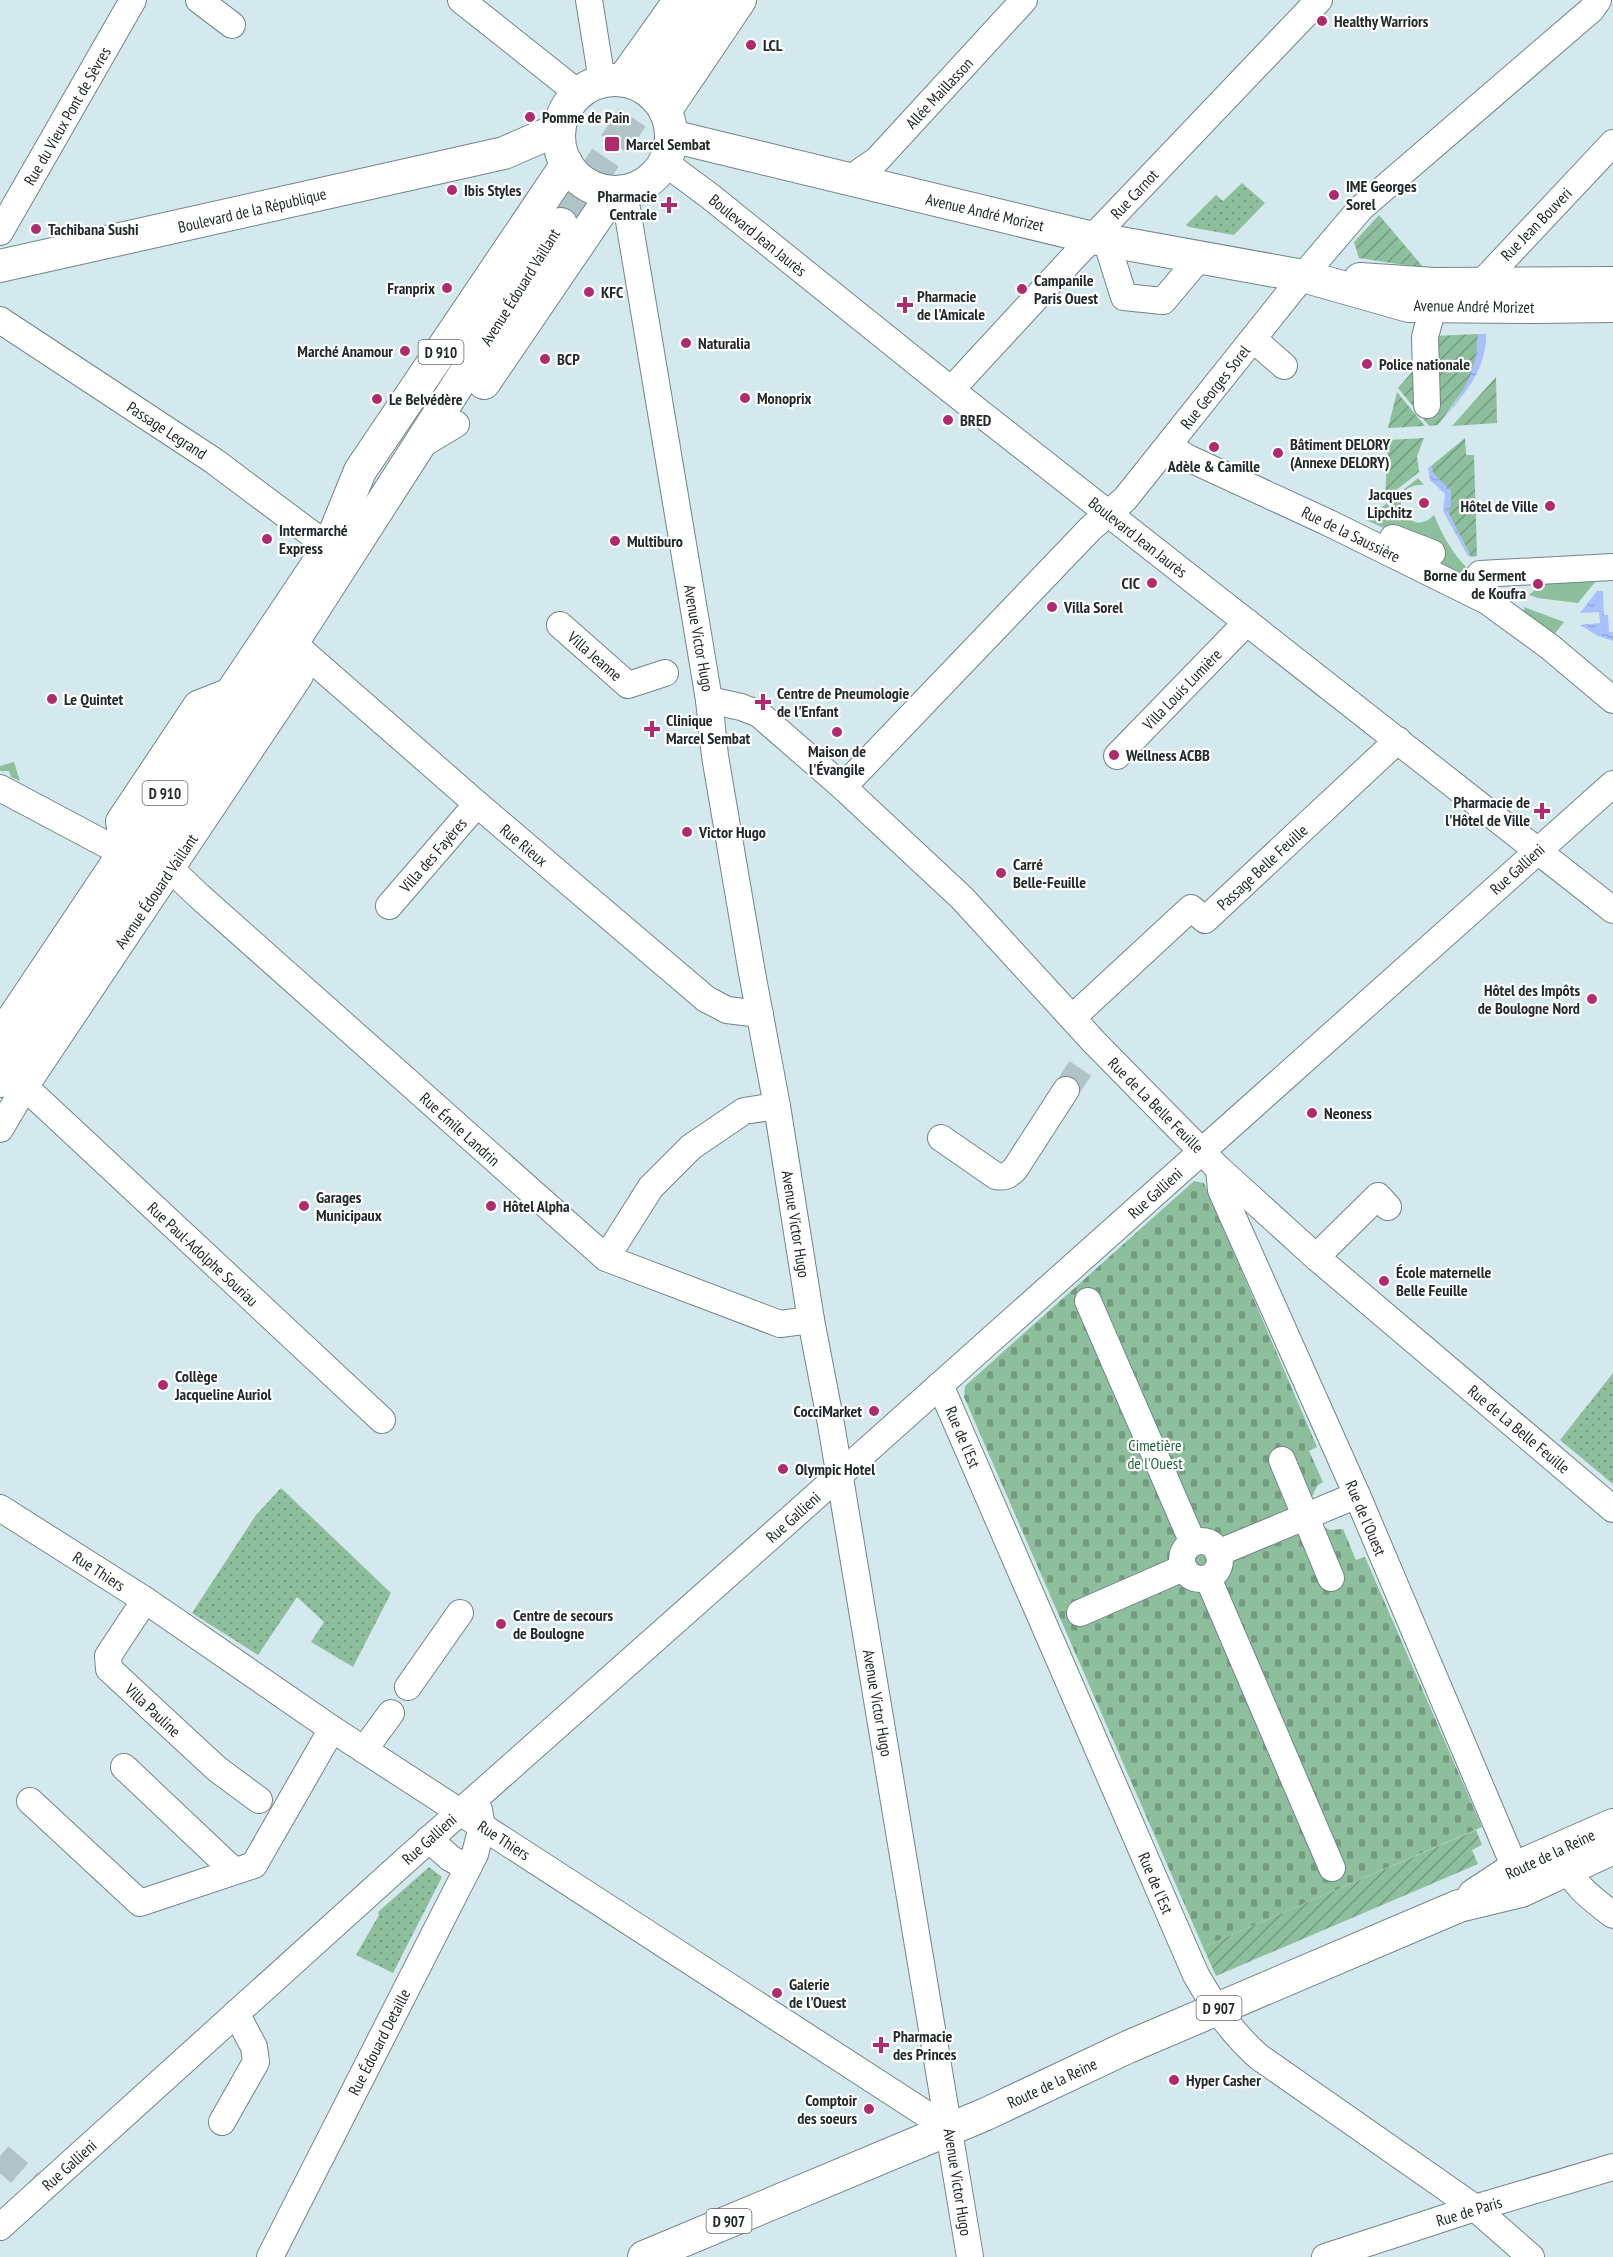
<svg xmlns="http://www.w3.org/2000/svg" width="1613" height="2257" font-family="'PT Sans Narrow',sans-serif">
<defs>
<pattern id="cemetery-stones" width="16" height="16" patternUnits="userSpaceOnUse" patternTransform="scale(1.5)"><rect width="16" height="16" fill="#8ebf9d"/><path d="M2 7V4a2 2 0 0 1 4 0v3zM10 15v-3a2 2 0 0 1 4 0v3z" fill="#749b80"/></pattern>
<pattern id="park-dots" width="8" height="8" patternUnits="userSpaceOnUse" patternTransform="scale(1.5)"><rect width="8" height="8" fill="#8ebf9d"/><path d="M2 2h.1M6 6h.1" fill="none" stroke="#749b80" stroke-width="1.8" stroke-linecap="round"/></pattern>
<pattern id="garden-furrows" width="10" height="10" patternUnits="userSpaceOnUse" patternTransform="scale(1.5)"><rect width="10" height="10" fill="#8ebf9d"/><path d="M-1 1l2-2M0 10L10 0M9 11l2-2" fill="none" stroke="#749b80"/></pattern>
<pattern id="water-ripples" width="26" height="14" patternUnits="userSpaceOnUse" patternTransform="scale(1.5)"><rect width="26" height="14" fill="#a9c0ff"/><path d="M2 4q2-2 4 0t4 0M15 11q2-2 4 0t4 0" fill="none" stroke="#91a5db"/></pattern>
</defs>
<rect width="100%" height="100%" fill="#d3e9ed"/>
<g fill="#8ebf9d">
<path d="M 1418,478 L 1424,485 C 1381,483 1406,543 1434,515 C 1444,539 1456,560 1476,576 L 1478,590 L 1402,556 L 1412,541 L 1366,520 Z"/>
<polygon points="1600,576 1578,603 1538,598 1529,595 1549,578"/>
<polygon points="1524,607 1564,622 1550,640 1524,623"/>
<polygon points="14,762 20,781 11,777 9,771 0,771 0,766"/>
</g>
<polygon fill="url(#cemetery-stones)" points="1194,1181 1204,1183 1317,1447 1309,1451 1323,1482 1317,1486 1311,1499 1324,1527 1330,1530 1343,1529 1356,1560 1365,1557 1482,1827 1203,1947 964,1397 965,1386"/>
<g fill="url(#park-dots)">
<polygon points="1242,183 1265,203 1234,235 1189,227 1186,225 1216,195 1223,201"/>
<polygon points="1613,1373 1613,1484 1560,1440"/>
<polygon points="281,1488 391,1593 353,1667 311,1642 324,1622 297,1597 258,1655 192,1613 256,1515"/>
<polygon points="429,1867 442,1877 393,1973 356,1955 379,1915 378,1912"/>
</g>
<g fill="url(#garden-furrows)">
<polygon points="1379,215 1424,268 1359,258 1354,242"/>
<polygon points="1478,334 1476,365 1470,381 1438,425 1429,426 1398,388 1419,364 1434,336"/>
<polygon points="1496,377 1497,423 1452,426"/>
<polygon points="1397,392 1425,426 1388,428"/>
<polygon points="1424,438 1417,456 1419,472 1385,499 1388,440"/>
<polygon points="1465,438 1466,455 1474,455 1477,556 1471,557 1448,512 1451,504 1442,484 1433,473 1431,466"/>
<polygon points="1476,1830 1482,1845 1472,1850 1478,1864 1216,1976 1203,1947"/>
</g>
<g fill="url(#water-ripples)">
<path d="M 1478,334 L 1486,334 C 1487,372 1461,398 1438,425 C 1461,397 1478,372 1478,334 Z"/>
<polygon points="1431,466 1433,473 1451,491 1451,505 1448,512 1471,557 1468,556 1443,511 1445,494 1430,480 1428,468"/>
<polygon points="1597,591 1603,591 1604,615 1608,615 1609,632 1613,632 1613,641 1598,636 1580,625 1600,623 1599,612 1580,613"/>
</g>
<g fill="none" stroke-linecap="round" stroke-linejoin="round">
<g stroke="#b0c3c6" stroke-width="26" stroke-dasharray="26 13" stroke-linecap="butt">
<polyline points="1066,1090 1087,1058"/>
<polyline points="0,2156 40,2191"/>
</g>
<polyline stroke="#b0c3c6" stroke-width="32" stroke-dasharray="32 16" stroke-linecap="butt" points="561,224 664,70"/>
<defs>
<g id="minor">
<polyline points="199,0 232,25"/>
<polyline points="461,0 578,93"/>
<polyline points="589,0 602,81"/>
<polyline points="664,162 711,197 951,390 1613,910"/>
<polyline points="848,180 877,160 1024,0"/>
<polyline points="624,191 709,700 715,756 752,973 777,1106 811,1320 831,1424 970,2257"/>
<polyline points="0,232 133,0"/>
<polyline points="1106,240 1124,297 1163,301 1201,256"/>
<polyline points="1472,293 1613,143"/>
<polyline points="0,320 214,461 329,547"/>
<polyline points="1253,339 1284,366"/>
<polyline points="951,390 1072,259 1319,0"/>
<polyline points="1427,405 1425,337 1433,307 1434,290"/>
<polyline points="421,445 456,424"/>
<polyline points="1168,446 1188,458 1329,523 1487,601 1550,647 1613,700"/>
<polyline points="1393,538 1432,553"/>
<polyline points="1480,574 1613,567"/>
<polyline points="560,625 628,685 665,673"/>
<polyline points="302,651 477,804 706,999 727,1010 760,1014"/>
<polyline points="709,700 741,707 759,714 843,787 962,898 1095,1043 1219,1169 1316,1257 1613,1509"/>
<polyline points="1117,756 1247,622"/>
<polyline points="843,787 1091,528 1125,499 1303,276 1361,208 1591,10 1598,0"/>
<polyline points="0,788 124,854"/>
<polyline points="154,853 199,896 606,1258 780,1324 811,1320"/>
<polyline points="124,854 119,821 197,704 235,689"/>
<polyline points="389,906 477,804"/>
<polyline points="1072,1018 1191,908 1205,920 1398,740"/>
<polyline points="25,1087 382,1420"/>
<polyline points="0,1129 25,1087 300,676 302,651"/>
<path d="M 941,1138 L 996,1176 C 1005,1178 1009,1175 1015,1169 L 1066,1090"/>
<polyline points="1219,1169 1221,1190 1357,1495 1515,1868"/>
<polyline points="1316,1257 1378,1196 1388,1207"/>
<polyline points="606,1258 651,1187 691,1147 744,1111 777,1106"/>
<polyline points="1088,1301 1193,1543"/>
<path d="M 940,1385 L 1196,1975 C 1215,2008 1231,2032 1259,2057 L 1475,2208 L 1531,2257"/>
<polyline points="1282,1460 1331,1578"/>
<polyline points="0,1508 145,1600 332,1729 949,2129"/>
<circle cx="1201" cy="1560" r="19"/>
<polyline points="1218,1553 1357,1495"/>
<polyline points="1208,1578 1332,1868"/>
<polyline points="145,1600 108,1656 109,1669 217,1769 259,1800"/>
<polyline points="1080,1613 1183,1568"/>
<polyline points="408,1687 460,1613"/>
<polyline points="364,1750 391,1713"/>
<polyline points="124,1767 234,1871"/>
<polyline points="30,1801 140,1903 254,1865 332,1729"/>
<polyline points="429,1839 450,1858 468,1868"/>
<path d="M 1559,1853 C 1573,1885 1587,1895 1613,1915"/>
<polyline points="222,2122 256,2062 254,2047 236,2013"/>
<polyline points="0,2227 406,1860 788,1521 1613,784"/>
<polyline points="270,2257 475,1854 482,1826 479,1810"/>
<polyline points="1325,2257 1475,2208 1613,2167"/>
</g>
<g id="major">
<polyline points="664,70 714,0"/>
<polyline points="623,80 680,0"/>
<circle cx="615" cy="136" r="56"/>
<polyline points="665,111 740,0"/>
<polyline points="671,136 1093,238 1303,276 1409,306 1538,307 1613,306"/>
<polyline points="0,266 504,153 559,129"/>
<polyline points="1360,279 1434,284 1613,283"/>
<polyline points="484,383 614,192"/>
<polyline points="329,547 360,471 567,164"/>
<polyline points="0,1038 331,544"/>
<polyline points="0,1081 267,682 561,224"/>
<polyline points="1474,1895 1515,1868 1613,1825"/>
<polyline points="644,2257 986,2114 1128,2047 1459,1906 1521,1891 1613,1848"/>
</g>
</defs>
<use href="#minor" stroke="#718589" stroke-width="28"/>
<use href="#major" stroke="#718589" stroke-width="34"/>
<use href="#minor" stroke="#fff" stroke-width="26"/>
<use href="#major" stroke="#fff" stroke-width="32"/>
</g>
<g fill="#b02a6e" stroke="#fff" stroke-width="2">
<circle cx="1322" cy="21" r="6"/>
<circle cx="751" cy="45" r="6"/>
<circle cx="530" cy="117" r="6"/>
<rect x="604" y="136" width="16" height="16" rx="3"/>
<circle cx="452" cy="190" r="6"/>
<circle cx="1334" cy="195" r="6"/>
<path d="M666 196h6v6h6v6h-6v6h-6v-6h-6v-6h6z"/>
<circle cx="36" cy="229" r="6"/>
<circle cx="447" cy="288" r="6"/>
<circle cx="1022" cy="289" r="6"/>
<circle cx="589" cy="292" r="6"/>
<path d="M902 296h6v6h6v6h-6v6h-6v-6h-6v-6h6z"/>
<circle cx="686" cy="343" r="6"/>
<circle cx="405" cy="351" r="6"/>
<circle cx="545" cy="359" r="6"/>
<circle cx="1367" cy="364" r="6"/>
<circle cx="745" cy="398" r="6"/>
<circle cx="377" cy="399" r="6"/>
<circle cx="948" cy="420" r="6"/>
<circle cx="1214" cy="447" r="6"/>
<circle cx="1278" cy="453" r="6"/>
<circle cx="1424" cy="503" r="6"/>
<circle cx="1550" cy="506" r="6"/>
<circle cx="267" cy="539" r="6"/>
<circle cx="615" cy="541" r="6"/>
<circle cx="1152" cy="583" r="6"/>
<circle cx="1538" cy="584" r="6"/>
<circle cx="1052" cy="607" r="6"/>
<circle cx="52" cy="699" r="6"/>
<path d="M760 693h6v6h6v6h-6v6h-6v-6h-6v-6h6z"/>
<path d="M649 720h6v6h6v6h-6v6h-6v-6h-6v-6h6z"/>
<circle cx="837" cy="732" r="6"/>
<circle cx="1114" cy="755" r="6"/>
<path d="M1539 802h6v6h6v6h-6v6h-6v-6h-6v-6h6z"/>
<circle cx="687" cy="832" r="6"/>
<circle cx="1001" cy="873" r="6"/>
<circle cx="1592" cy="999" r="6"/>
<circle cx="1312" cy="1113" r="6"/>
<circle cx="304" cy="1206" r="6"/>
<circle cx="491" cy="1206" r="6"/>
<circle cx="1384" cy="1281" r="6"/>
<circle cx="163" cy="1385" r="6"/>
<circle cx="874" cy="1411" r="6"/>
<circle cx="783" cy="1469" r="6"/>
<circle cx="501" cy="1624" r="6"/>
<circle cx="777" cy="1993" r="6"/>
<path d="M878 2036h6v6h6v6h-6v6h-6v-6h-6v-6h6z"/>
<circle cx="1174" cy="2080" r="6"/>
<circle cx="869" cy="2109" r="6"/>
</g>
<g text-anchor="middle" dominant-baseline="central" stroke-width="4.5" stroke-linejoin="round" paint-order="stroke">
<g fill="#fff" stroke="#646a6b" stroke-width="1.5">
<rect x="418.5" y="340" width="45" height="24" rx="4.5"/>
<rect x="142.5" y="781" width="45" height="24" rx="4.5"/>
<rect x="1196.5" y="1996" width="45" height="24" rx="4.5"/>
<rect x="706.5" y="2209" width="45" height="24" rx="4.5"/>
</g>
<g font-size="15" font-weight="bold" fill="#222a2c">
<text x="441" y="352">D 910</text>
<text x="165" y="793">D 910</text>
<text x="1219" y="2008">D 907</text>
<text x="729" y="2221">D 907</text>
</g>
<g font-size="16" font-weight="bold" fill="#222a2c" stroke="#fff" text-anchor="start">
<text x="1334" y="21">Healthy Warriors</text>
<text x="763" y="45">LCL</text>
<text x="542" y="117">Pomme de Pain</text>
<text x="626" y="144">Marcel Sembat</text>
<text x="1346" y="186">IME Georges<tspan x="1346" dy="18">Sorel</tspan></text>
<text x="464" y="190">Ibis Styles</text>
<text x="657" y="196" text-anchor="end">Pharmacie<tspan x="657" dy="18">Centrale</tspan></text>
<text x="48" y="229">Tachibana Sushi</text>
<text x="1034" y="280">Campanile<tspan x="1034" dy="18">Paris Ouest</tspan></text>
<text x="435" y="288" text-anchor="end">Franprix</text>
<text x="601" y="292">KFC</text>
<text x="917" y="296">Pharmacie<tspan x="917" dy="18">de l'Amicale</tspan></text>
<text x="698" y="343">Naturalia</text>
<text x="393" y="351" text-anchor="end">Marché Anamour</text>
<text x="557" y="359">BCP</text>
<text x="1379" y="364">Police nationale</text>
<text x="757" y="398">Monoprix</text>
<text x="389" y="399">Le Belvédère</text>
<text x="960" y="420">BRED</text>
<text x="1290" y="444">Bâtiment DELORY<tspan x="1290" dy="18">(Annexe DELORY)</tspan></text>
<text x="1214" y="466" text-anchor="middle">Adèle &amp; Camille</text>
<text x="1412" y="494" text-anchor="end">Jacques<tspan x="1412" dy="18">Lipchitz</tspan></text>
<text x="1538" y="506" text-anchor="end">Hôtel de Ville</text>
<text x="279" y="530">Intermarché<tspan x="279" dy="18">Express</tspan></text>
<text x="627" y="541">Multiburo</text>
<text x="1526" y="575" text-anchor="end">Borne du Serment<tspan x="1526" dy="18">de Koufra</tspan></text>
<text x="1140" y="583" text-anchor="end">CIC</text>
<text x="1064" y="607">Villa Sorel</text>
<text x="777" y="693">Centre de Pneumologie<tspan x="777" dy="18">de l'Enfant</tspan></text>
<text x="64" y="699">Le Quintet</text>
<text x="666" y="720">Clinique<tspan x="666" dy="18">Marcel Sembat</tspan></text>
<text x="837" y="751" text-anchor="middle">Maison de<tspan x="837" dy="18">l'Évangile</tspan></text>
<text x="1126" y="755">Wellness ACBB</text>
<text x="1530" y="802" text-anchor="end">Pharmacie de<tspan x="1530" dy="18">l'Hôtel de Ville</tspan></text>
<text x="699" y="832">Victor Hugo</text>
<text x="1013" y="864">Carré<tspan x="1013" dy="18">Belle-Feuille</tspan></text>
<text x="1580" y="990" text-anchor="end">Hôtel des Impôts<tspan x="1580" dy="18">de Boulogne Nord</tspan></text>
<text x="1324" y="1113">Neoness</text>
<text x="316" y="1197">Garages<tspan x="316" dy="18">Municipaux</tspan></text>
<text x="503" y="1206">Hôtel Alpha</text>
<text x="1396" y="1272">École maternelle<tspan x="1396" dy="18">Belle Feuille</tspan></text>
<text x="175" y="1376">Collège<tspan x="175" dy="18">Jacqueline Auriol</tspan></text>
<text x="862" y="1411" text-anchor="end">CocciMarket</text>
<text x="795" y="1469">Olympic Hotel</text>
<text x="513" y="1615">Centre de secours<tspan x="513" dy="18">de Boulogne</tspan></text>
<text x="789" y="1984">Galerie<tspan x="789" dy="18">de l'Ouest</tspan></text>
<text x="893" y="2036">Pharmacie<tspan x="893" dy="18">des Princes</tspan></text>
<text x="1186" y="2080">Hyper Casher</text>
<text x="857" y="2100" text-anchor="end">Comptoir<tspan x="857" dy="18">des soeurs</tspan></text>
</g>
<g font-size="16" fill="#222a2c" stroke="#fff">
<text transform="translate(939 93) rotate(-47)">Allée Maillasson</text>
<text transform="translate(67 116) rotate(-60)">Rue du Vieux Pont de Sèvres</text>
<text transform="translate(1134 194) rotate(-47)">Rue Carnot</text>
<text transform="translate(252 210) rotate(-13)">Boulevard de la République</text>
<text transform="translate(985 212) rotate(13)">Avenue André Morizet</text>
<text transform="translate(1536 224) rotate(-46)">Rue Jean Bouveri</text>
<text transform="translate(758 235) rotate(39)">Boulevard Jean Jaurès</text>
<text transform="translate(520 287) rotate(-58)">Avenue Édouard Vaillant</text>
<text transform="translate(1474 306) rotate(1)">Avenue André Morizet</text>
<text transform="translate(1215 387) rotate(-52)">Rue Georges Sorel</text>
<text transform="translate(167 430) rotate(33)">Passage Legrand</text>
<text transform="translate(1351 534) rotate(26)">Rue de la Saussière</text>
<text transform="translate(1138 537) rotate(38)">Boulevard Jean Jaurès</text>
<text transform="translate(699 638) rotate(80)">Avenue Victor Hugo</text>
<text transform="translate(595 656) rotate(41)">Villa Jeanne</text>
<text transform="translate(1182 689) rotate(-46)">Villa Louis Lumière</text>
<text transform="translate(524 845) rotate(40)">Rue Rieux</text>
<text transform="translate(433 855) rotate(-49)">Villa des Fayères</text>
<text transform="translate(1262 867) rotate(-43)">Passage Belle Feuille</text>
<text transform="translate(1517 869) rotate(-42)">Rue Gallieni</text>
<text transform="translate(156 891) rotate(-56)">Avenue Édouard Vaillant</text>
<text transform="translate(1156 1105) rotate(45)">Rue de La Belle Feuille</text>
<text transform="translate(460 1129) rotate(42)">Rue Émile Landrin</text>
<text transform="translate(1155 1193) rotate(-42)">Rue Gallieni</text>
<text transform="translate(796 1224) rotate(81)">Avenue Victor Hugo</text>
<text transform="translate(203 1254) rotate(43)">Rue Paul-Adolphe Souriau</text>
<text transform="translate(1519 1429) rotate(40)">Rue de La Belle Feuille</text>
<text transform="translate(963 1437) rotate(67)">Rue de l'Est</text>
<text transform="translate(793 1517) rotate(-42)">Rue Gallieni</text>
<text transform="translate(1366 1518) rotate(67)">Rue de l'Ouest</text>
<text transform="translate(99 1571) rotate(33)">Rue Thiers</text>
<text transform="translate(878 1703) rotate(80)">Avenue Victor Hugo</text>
<text transform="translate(153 1710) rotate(43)">Villa Pauline</text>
<text transform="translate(429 1839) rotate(-42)">Rue Gallieni</text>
<text transform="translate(504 1840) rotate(33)">Rue Thiers</text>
<text transform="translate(1550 1854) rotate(-25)">Route de la Reine</text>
<text transform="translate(1156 1883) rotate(67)">Rue de l'Est</text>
<text transform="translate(379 2042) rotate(-63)">Rue Édouard Detaille</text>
<text transform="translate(1052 2083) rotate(-25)">Route de la Reine</text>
<text transform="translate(69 2165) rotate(-42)">Rue Gallieni</text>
<text transform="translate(958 2182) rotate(81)">Avenue Victor Hugo</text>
<text transform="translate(1469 2211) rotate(-17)">Rue de Paris</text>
</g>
<g font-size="16" fill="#20673e" stroke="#fff">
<text x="1155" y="1445">Cimetière<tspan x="1155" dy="18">de l'Ouest</tspan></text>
</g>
</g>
</svg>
